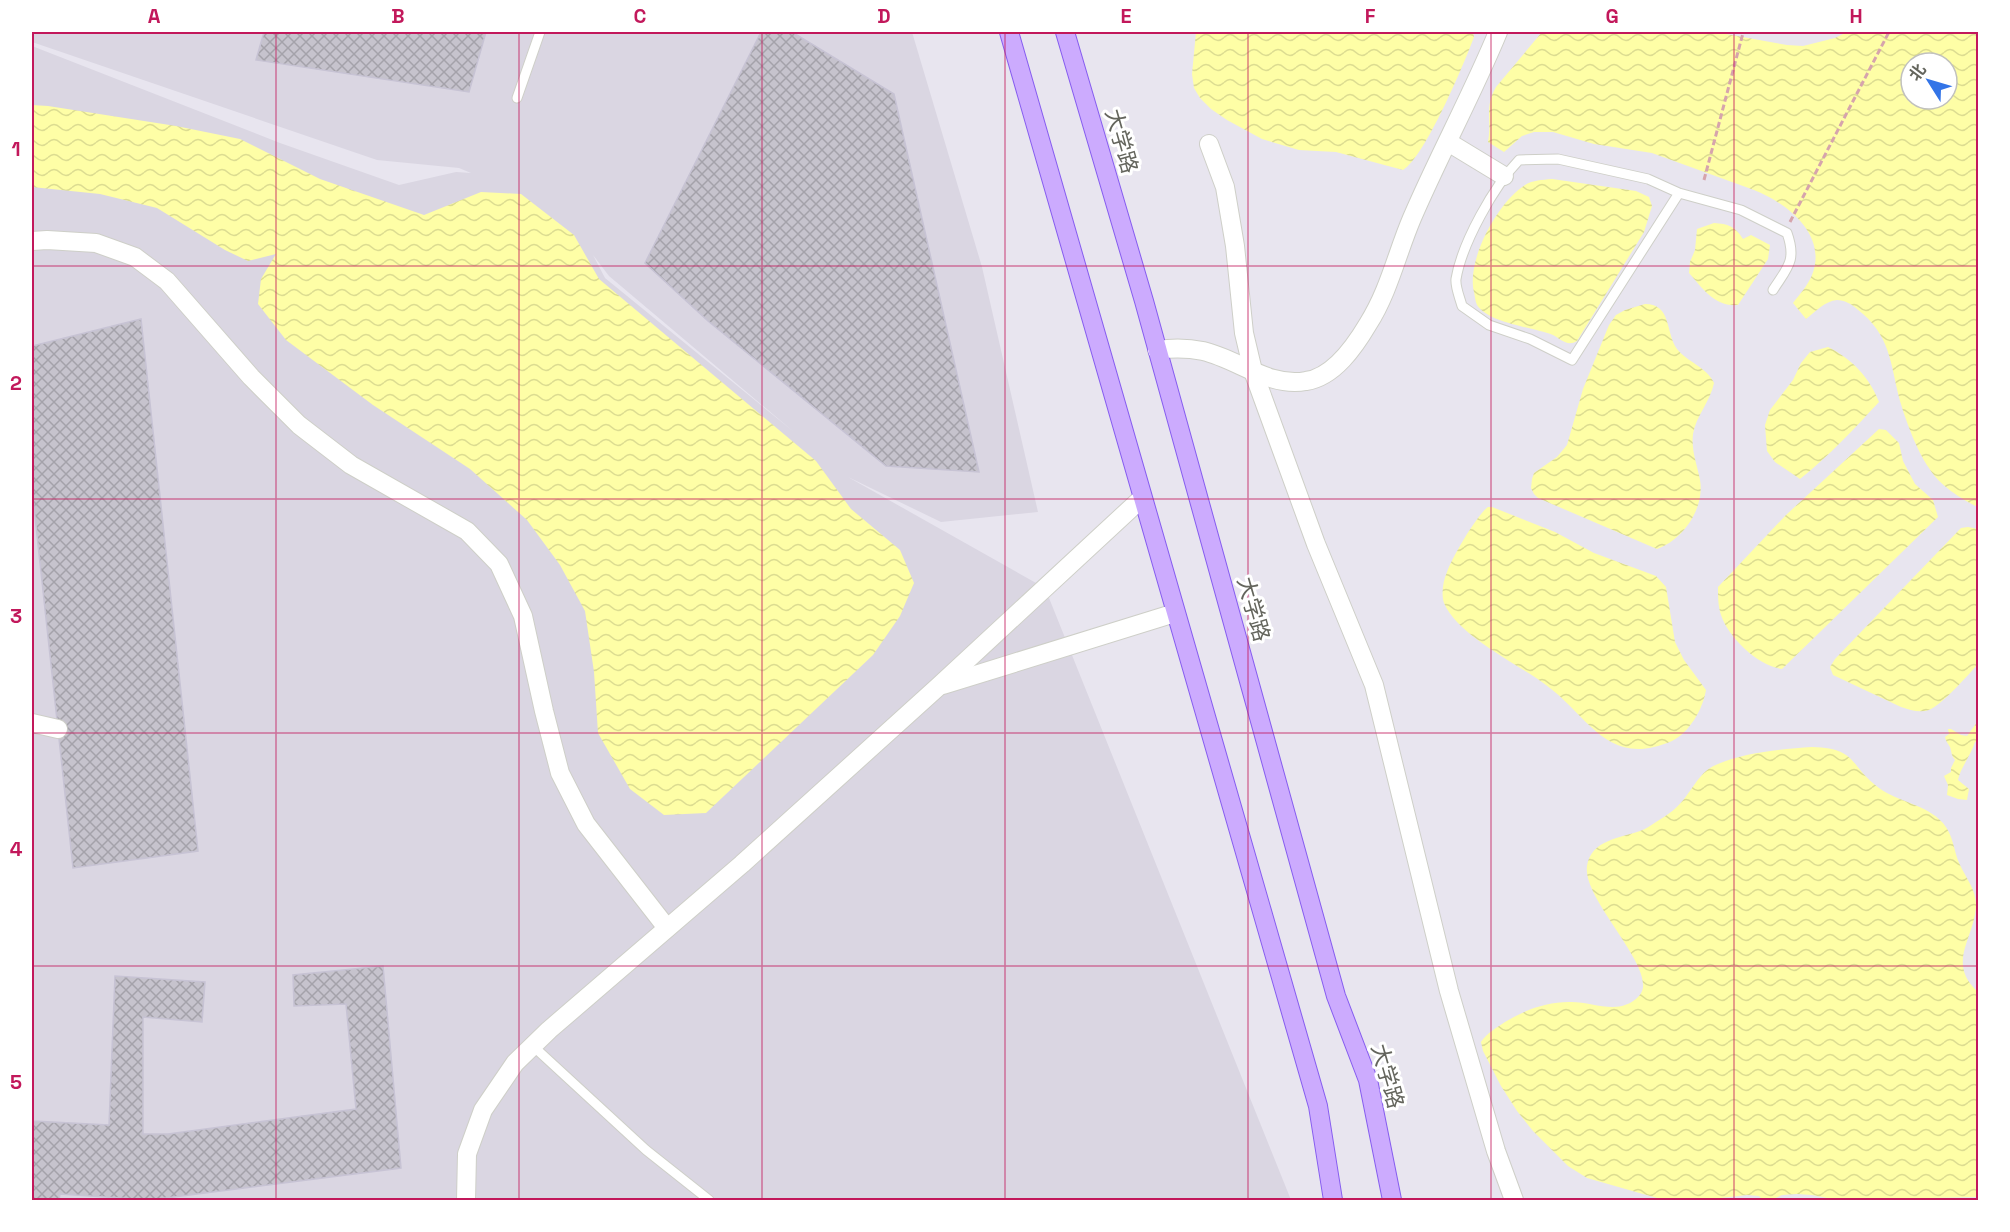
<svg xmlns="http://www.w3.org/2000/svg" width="2010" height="1232" font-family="'Space Grotesk','Noto Sans SC',sans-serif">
<defs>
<pattern id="water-waves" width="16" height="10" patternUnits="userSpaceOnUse" patternTransform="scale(1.5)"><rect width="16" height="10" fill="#fefea6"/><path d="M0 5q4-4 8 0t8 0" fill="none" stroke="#dcdc91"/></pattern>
<pattern id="building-cross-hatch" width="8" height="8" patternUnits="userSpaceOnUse" patternTransform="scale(1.5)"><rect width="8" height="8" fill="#c6c3cd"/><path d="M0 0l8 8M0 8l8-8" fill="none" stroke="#a4a2aa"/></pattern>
</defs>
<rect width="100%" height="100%" fill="#e8e5ef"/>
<path fill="#dad6e2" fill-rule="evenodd" d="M 32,32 L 912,32 L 982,267 L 1038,512 L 941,522 L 848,477 L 1045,588 L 1291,1200 L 32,1200 L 32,46 L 280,143 L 399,185 L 456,172 L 471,173 L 459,168 L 377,160 L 32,42 ZM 593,255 L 609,276 L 794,432 L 605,278 Z"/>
<g fill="url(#water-waves)" fill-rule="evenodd">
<path d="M 1196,32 L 1473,32 L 1474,37 C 1464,64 1425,157 1403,170 L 1336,152 L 1299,150 L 1262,139 L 1227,120 L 1211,109 L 1200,98 L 1194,88 L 1192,74 Z"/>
<path d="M 1542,32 L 1715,32 L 1787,45 L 1803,46 L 1835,38 L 1847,32 L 1978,32 L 1978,507 C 1961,499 1939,485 1929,468 C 1917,451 1906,421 1900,401 C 1890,363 1891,335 1857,309 C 1852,304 1844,300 1837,300 C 1825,301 1815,312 1806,319 L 1793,303 C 1800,294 1808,285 1812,275 C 1828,235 1787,203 1754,190 L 1652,153 L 1594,144 L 1553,132 L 1534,132 L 1522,136 L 1504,152 L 1488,142 C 1492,121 1484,107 1496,87 ZM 1911,63 L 1947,63 L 1947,99 L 1911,99 Z"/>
<polygon points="32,105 48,106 176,126 240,139 320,179 424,215 481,192 521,194 574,235 599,279 816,461 851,509 900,550 914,583 900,616 873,655 706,813 664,815 630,789 598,733 594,672 585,611 560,565 527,520 470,469 373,405 286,340 258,304 261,279 276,254 248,261 225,250 157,208 100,194 32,187"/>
<path d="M 1552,179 L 1636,191 L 1649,197 L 1652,206 L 1644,232 L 1577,341 C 1567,347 1561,339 1553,335 C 1549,333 1544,332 1540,331 C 1523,326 1487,321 1477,305 C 1475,301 1475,296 1474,292 C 1466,260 1498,202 1525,185 C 1533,180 1542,180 1552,179 Z"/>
<path d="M 1714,223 C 1728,224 1735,226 1743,239 L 1751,235 L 1770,245 L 1768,259 L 1738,305 C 1715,307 1703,289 1689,273 L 1690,262 L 1695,250 L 1697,229 Z"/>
<path d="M 1645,304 C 1672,304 1665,332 1677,349 C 1687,362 1707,367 1714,383 C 1710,402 1696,416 1693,434 C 1691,451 1697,464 1700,480 C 1705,508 1683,540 1657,549 L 1538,498 L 1534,494 L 1531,488 L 1532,479 L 1534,473 L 1557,457 L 1567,445 L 1583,389 L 1609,325 L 1616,315 L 1625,310 Z"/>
<path d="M 1828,347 C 1852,359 1870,378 1879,402 C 1854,429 1829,456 1800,479 L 1775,462 L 1767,451 L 1765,425 L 1770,410 L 1793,380 L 1801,363 L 1810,352 Z"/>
<path d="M 1879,429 L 1886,430 L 1899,443 L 1903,461 L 1915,484 L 1933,500 L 1938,517 L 1782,669 C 1758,666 1728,637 1721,615 C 1718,606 1718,596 1718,587 L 1786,515 Z"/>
<path d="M 1488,507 L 1492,507 L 1555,532 L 1594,553 L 1656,576 L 1666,587 L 1675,642 L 1684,660 L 1706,690 C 1703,709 1689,733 1672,741 C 1607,769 1590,717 1546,685 C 1518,664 1458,636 1444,603 C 1441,594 1443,581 1447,572 C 1452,558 1476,516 1488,507 Z"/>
<path d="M 1968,527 L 1978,529 L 1978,664 C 1968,675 1942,705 1929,710 C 1920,713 1910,710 1901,707 L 1833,675 L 1830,667 L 1835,659 L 1961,528 Z"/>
<path d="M 1978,711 L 1978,741 L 1975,742 C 1971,755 1960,769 1958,780 L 1969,789 L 1967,800 L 1958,799 L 1947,795 L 1948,785 L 1944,776 L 1951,772 L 1951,768 L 1955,760 C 1951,755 1952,753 1950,747 C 1948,743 1946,742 1945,737 L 1949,734 L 1948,729 L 1951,729 L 1961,735 L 1967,736 L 1978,721 Z"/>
<path d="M 1812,747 C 1858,748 1849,766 1879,788 C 1898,802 1926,804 1943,823 C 1954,836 1953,850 1960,865 C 1966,878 1977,891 1976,907 C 1974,939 1946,963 1978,992 L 1978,1197 L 1837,1200 L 1812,1195 L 1797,1194 L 1782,1195 L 1771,1200 L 1763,1200 L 1759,1196 L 1747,1195 L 1704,1200 L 1664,1200 L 1587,1178 L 1568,1166 L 1533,1131 L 1517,1111 L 1501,1086 L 1483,1051 L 1481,1042 C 1487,1033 1496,1028 1505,1022 C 1525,1010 1546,1002 1569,1002 C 1593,1001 1619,1017 1639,996 C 1662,972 1582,901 1587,866 C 1591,840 1620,838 1640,831 C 1646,829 1651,825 1656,822 C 1668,815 1679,807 1687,795 C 1697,782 1702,770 1718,764 C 1746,752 1783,749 1812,747 Z"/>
</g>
<g fill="url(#building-cross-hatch)" stroke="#c7c3d4" stroke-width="1.5">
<polygon points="264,32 486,32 469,92 256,60"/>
<polygon points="761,32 792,32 894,94 979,472 886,466 708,321 645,263"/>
<polygon points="141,319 198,851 73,868 32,489 32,346"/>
<polygon points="383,966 401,1168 150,1200 60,1194 59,1200 32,1200 32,1112 33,1121 109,1125 115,976 205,982 202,1022 143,1017 143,1134 168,1134 356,1109 346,1004 294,1006 293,975"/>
</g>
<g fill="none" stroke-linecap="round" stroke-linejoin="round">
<defs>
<g id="service">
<polyline points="517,98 540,32"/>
<path d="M 1679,193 L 1572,360 L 1530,339 L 1489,325 L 1462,306 C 1460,298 1455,287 1456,279 C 1462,243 1494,186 1519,160 L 1558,159 L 1648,179 L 1679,193 L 1741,210 L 1787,233 C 1797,261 1787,268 1773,290"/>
<polyline points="533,1046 646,1150 709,1200"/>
</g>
<g id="minor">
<polyline points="1448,142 1504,176"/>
<polyline points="1209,144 1225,187 1235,246 1244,333 1253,371 1316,544 1374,685 1449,991 1496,1151 1514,1200"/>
<polyline points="32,241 47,240 96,243 135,257 167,281 251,377 299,425 351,465 467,531 499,564 523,616 544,711 560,773 586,824 667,928"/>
<path d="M 1157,350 C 1172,348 1188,348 1203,351 C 1238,359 1269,388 1306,381 C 1334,377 1355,346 1368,324 C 1389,291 1397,253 1412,218 C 1439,155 1472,95 1498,32"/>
<polyline points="943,685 1175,613"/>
<polyline points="32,723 58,729"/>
<polyline points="466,1200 467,1154 483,1110 515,1063 549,1030 742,864 939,686 1142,498"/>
</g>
<g id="primary">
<polyline points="1009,32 1318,1106 1333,1200"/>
<polyline points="1065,32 1144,301 1336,996 1368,1080 1392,1200"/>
</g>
</defs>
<use href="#service" stroke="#cecfc8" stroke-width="11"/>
<use href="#minor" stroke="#cecfc8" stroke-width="20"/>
<use href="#primary" stroke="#865def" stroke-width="20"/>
<g stroke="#d6a4ac" stroke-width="3" stroke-dasharray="6 3" stroke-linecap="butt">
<polyline points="1704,180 1743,33"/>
<polyline points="1790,222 1889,32"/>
</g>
<use href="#service" stroke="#fff" stroke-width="9"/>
<use href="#minor" stroke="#fff" stroke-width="18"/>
<use href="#primary" stroke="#ccabfe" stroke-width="18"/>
</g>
<path fill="none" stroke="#c2185b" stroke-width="1.5" stroke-opacity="0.55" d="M 276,32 L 276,1200M 519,32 L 519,1200M 762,32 L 762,1200M 1005,32 L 1005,1200M 1248,32 L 1248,1200M 1491,32 L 1491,1200M 1734,32 L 1734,1200M 32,266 L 1978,266M 32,499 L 1978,499M 32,733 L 1978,733M 32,966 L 1978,966"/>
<g text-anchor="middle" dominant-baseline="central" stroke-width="6" stroke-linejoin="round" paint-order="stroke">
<g font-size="22" fill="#64655d" stroke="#fff">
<text transform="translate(1122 141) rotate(74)">大学路</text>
<text transform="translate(1254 609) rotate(74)">大学路</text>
<text transform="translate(1388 1076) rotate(74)">大学路</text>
</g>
</g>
<rect width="2010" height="1232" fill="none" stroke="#ffffff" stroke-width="66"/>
<g transform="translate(1929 81) rotate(307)"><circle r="28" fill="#ffffff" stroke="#c1c1be" stroke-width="1.5"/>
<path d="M0-4.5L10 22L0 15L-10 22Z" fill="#3374e7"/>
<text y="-9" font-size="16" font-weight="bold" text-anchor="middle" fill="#64655d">北</text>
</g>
<rect x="33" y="33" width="1944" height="1166" fill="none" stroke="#c2185b" stroke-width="2"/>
<g font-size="20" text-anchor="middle" font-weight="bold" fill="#c2185b">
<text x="154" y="23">A</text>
<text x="398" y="23">B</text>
<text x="640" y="23">C</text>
<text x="884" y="23">D</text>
<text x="1126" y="23">E</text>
<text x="1370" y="23">F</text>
<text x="1612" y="23">G</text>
<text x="1856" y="23">H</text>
<text x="16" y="156">1</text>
<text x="16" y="390">2</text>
<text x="16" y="623">3</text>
<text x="16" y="856">4</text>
<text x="16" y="1089">5</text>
</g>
</svg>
